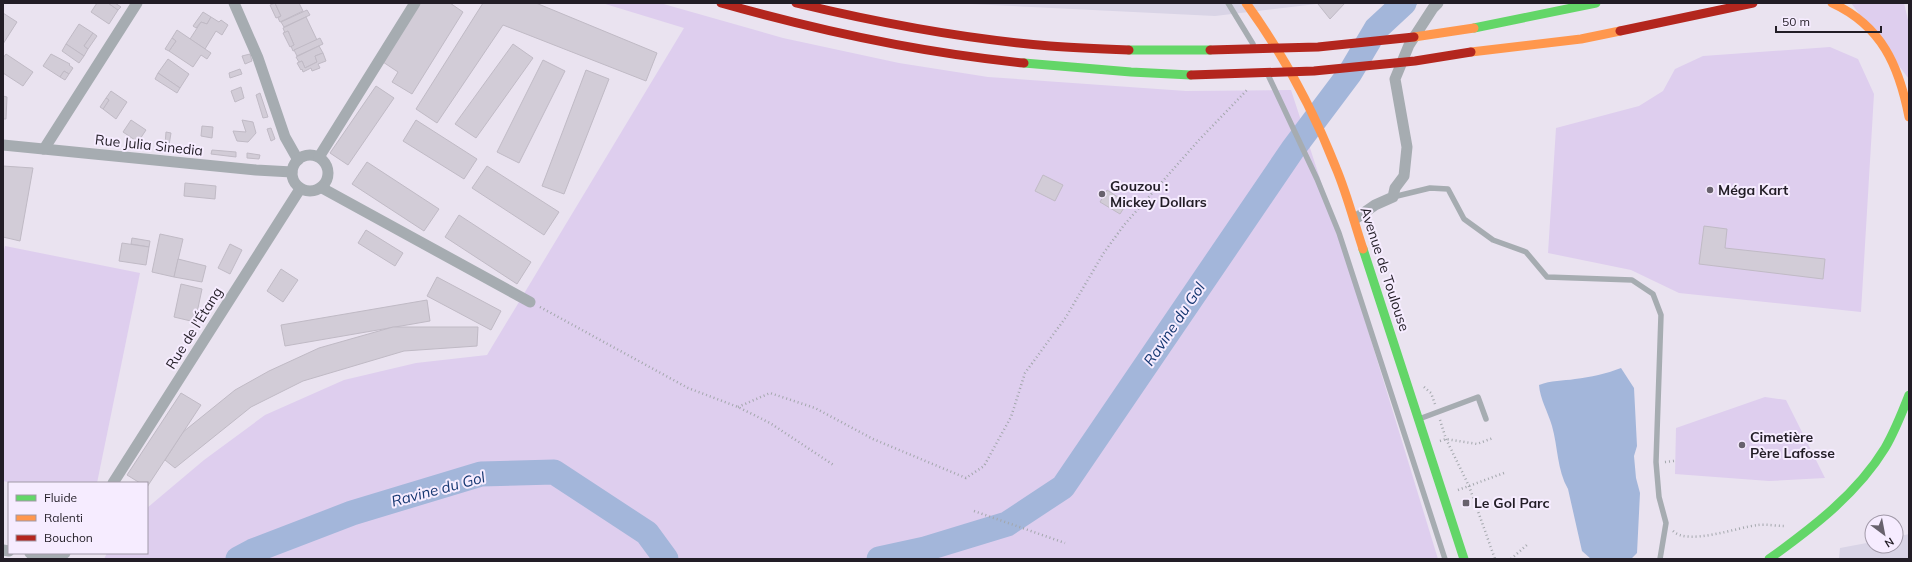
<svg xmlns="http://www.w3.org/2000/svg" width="1912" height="562" font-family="Mulish,sans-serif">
<rect width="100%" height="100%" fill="#eae3f0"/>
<g fill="#d9d4e6">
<polygon points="950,3 1325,3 1215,16"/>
<polygon points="1909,534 1909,559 1839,559 1840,548 1872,542 1872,546 1896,546 1896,537"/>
</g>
<g fill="#deceee">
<polygon points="602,3 660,3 783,38 899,63 988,77 1186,91 1291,90 1345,255 1438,559 104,559 107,553 147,553 147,508 204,460 265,415 344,380 416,363 487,355 684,28"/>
<polygon points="1851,3 1904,3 1909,24 1909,79"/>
<polygon points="1830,47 1858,59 1874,94 1861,312 1679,293 1631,270 1548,253 1556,128 1639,106 1663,91 1675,69 1703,56"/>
<polygon points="5,246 140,273 97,483 12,483 3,481 3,256"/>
<polygon points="1765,397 1786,400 1825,478 1769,481 1675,474 1676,428"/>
</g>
<g fill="#a3b6da">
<path d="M 1396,3 L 1418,3 C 1407,17 1393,23 1376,29 Z"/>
<path d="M 1621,368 L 1634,388 L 1637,446 L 1634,456 L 1636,478 L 1640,493 L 1637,553 L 1631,559 L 1591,559 L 1582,551 L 1568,489 C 1557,470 1558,447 1552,426 C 1548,412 1540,399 1539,385 C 1551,380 1563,381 1575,379 C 1591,377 1606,374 1621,368 Z"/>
</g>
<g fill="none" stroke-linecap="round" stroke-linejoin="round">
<g stroke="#a3b6da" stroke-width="25">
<polyline points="238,559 253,551 352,513 481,474 554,472 647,533 666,559"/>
<polyline points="879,559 925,549 1007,524 1063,487 1293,149 1350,73 1376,29 1404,3"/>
</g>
</g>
<g fill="#d2ccd7" stroke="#c0bac5">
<polygon points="97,3 108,3 118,10 109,24 91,12"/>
<polygon points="108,3 115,3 121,7 118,10"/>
<polygon points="275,3 281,16 276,18 270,5"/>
<polygon points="275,3 299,3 303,11 280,22 278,18 281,16"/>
<polygon points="420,3 450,3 463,12 412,94 392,82 398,72 383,62"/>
<polygon points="483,3 536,3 657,53 646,81 503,25 437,123 416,109"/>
<polygon points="1320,3 1345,3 1330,19 1318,4"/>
<polygon points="307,10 310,15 284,27 281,22"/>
<polygon points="203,12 211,17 207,24 201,22 196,28 193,26"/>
<polygon points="3,13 17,22 3,44"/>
<polygon points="211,17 219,22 221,20 228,25 222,35 216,31 205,49 190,39 201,22 207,24"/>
<polygon points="306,17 317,40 293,51 291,46 294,45 288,31 285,33 283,28"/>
<polygon points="79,24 93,33 84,46 88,49 84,56 66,44"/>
<polygon points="177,30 211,53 207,59 201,55 193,67 169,51 176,41 172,38"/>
<polygon points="288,31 294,45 290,47 283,33"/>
<polygon points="93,33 97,36 88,49 84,46"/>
<polygon points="172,38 176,41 169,51 165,49"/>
<polygon points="320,38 323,44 297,56 294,50"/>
<polygon points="66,44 84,56 79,63 62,51"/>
<polygon points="513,44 533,58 476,138 455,124"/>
<polygon points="319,46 323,53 315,56 317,62 305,68 302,61 299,62 296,57"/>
<polygon points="323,53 326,61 318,64 320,68 312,71 311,68 303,72 302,69 301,70 297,63 302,61 305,68 317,62 315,56"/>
<polygon points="6,54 33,72 23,86 3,73 3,58"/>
<polygon points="51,54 70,64 69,65 73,68 69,74 64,71 60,77 43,66"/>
<polygon points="250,54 252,61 245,64 242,56"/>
<polygon points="168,59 189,74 180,88 158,73"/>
<polygon points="543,60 565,71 519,163 497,152"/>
<polygon points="240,69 242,74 230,78 229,73"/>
<polygon points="586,70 609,79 564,194 542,186"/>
<polygon points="64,71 69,74 65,80 60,77"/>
<polygon points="158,73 180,88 177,93 155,79"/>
<polygon points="376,86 394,98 348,165 330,153"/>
<polygon points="241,87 244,98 235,102 231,91"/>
<polygon points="111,91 127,102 116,119 103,109 109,100 106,98"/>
<polygon points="260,93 268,117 263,118 256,95"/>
<polygon points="3,96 7,97 6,119 3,119"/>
<polygon points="106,98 109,100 103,109 100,107"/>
<polygon points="131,120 146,130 138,142 123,132"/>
<polygon points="242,120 253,122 256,133 248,142 237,141 233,131 246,132"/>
<polygon points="416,120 477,159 464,179 403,141"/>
<polygon points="202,126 213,127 212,138 201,136"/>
<polygon points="271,128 275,139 271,141 267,129"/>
<polygon points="166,132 171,133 169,145 165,145"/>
<polygon points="188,147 200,149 199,153 187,152"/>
<polygon points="212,150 236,152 236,157 211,154"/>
<polygon points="247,153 260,155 259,159 247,158"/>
<polygon points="367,162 439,209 424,231 352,184"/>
<polygon points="3,166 33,168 20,241 3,237"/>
<polygon points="487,166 559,212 544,235 472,188"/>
<polygon points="1043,175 1063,185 1055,201 1035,191"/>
<polygon points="185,183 216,186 215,199 184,196"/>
<polygon points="1107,190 1127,203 1120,214 1100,202"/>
<polygon points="459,215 531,262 517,284 445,237"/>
<polygon points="1704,226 1727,229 1725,248 1825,259 1823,279 1699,264"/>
<polygon points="366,230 403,253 395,266 358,243"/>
<polygon points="160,234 183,239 174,277 152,272"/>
<polygon points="132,238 150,241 149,247 131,244"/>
<polygon points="122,243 149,247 146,265 119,261"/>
<polygon points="230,244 242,250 230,274 218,268"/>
<polygon points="178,259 206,266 202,282 174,277"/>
<polygon points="281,269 298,280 283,302 267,291"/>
<polygon points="437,277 501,311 491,330 427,296"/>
<polygon points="181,284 202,289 195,322 174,317"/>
<polygon points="427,300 430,321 285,346 281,325"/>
<polygon points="393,327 478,327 477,346 404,351 303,381 251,407 175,468 165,460 183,432 235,390 269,371 319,348"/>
<polygon points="181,393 201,405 147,487 147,483 140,483 127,475"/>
</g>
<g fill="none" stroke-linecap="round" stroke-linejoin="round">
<g stroke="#a3a7ac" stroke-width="2.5" stroke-dasharray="1 3" stroke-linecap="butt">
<polyline points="540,307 688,388 738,407 770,423 835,466"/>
<polyline points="1424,387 1431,393 1435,404"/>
<polyline points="738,407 770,393 815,408 873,439 966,478 984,466 1011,417 1025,373 1066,317 1103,254 1124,225 1199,140 1247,90"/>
<polyline points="1440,420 1446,439 1469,486 1495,559"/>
<polyline points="1440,441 1446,439 1477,444 1493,438"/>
<polyline points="1665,462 1674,461"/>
<polyline points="1458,490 1504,473"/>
<polyline points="974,511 1065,543"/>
<path d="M 1673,531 C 1688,546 1738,527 1758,525 C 1766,524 1777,526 1785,526"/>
<polyline points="1511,559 1528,544"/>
</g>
<g stroke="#a6acb1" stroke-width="5.5">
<polyline points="1228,3 1253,44"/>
<polyline points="1269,77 1317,179 1339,233 1445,559"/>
<polyline points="1393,197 1430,188 1448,189 1464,219 1493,240 1526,252 1547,277 1632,280 1653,294 1661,315 1656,462 1659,497 1666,523 1660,559"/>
<polyline points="1419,419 1478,397 1486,419"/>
</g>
<g stroke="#a6acb1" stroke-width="11">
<polyline points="234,3 258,58 285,137 298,160"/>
<polyline points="3,145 256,170 292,172"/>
<polyline points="44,149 137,3"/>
<circle cx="310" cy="173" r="18"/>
<polyline points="319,157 415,3"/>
<polyline points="322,188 530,302"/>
<polyline points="1355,219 1375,205 1393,197 1395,188 1404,176 1407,147 1395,79 1409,45 1433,8 1438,3"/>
<polyline points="113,483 300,189"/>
<polyline points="3,550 9,551"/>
<polyline points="30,553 59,556 65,553"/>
</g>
<g stroke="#63d668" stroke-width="9">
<polyline points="1474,28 1596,3"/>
<polyline points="1129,50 1210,50"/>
<polyline points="1024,63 1131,72 1191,75"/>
<polyline points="1363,249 1464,559"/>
<path d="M 1769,559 C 1812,528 1857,494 1885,448 C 1895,431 1902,413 1909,395"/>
</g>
<g stroke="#ff974d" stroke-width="9">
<path d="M 1246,3 C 1283,54 1313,109 1336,168 C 1347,194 1354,222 1363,249"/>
<path d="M 1832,3 C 1882,26 1899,66 1909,117"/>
<polyline points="1471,52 1581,39 1620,31"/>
</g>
<g stroke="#b3261e" stroke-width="9">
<path d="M 721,3 C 820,31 921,53 1024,63"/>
<path d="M 796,3 C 879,23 964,39 1050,46 C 1076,48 1102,49 1129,50"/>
<polyline points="1620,31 1753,3"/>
</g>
<polyline stroke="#ff974d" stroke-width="9" points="1414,37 1474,28"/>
<g stroke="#b3261e" stroke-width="9">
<polyline points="1210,50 1318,47 1414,37"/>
<polyline points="1191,75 1314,71 1415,61 1471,52"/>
</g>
</g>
<g fill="#68626d" stroke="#f6ecff" stroke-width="1.5">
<circle cx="1710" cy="190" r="4"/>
<circle cx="1102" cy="194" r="4"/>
<circle cx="1742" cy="445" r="4"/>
<rect x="1462" y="499" width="8" height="8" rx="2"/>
</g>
<g text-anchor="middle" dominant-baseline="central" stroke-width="4" stroke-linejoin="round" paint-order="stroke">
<g font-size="14" fill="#221d26" stroke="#f6ecff">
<text transform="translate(149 145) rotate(6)">Rue Julia Sinedia</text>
<text transform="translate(1385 269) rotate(72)">Avenue de Toulouse</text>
<text transform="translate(194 328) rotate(-58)">Rue de l'Étang</text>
</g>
<g font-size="14" font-weight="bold" fill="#221d26" stroke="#f6ecff" text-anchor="start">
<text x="1110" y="186">Gouzou :<tspan x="1110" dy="16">Mickey Dollars</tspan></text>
<text x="1718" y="190">Méga Kart</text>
<text x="1750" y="437">Cimetière<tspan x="1750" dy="16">Père Lafosse</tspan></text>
<text x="1474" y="503">Le Gol Parc</text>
</g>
<g font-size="15" font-style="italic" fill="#153771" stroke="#f6ecff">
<text transform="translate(1174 324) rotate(-56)">Ravine du Gol</text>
<text transform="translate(438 489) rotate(-15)">Ravine du Gol</text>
</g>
</g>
<rect width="1912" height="562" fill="none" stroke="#221d26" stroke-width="8"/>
<rect x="8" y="482" width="140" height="72" fill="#f6ecff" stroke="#a199a8"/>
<rect x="16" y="495" width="20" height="6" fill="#63d668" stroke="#a199a8"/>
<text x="44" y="502" font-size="12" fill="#221d26">Fluide</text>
<rect x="16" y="515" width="20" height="6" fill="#ff974d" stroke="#a199a8"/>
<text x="44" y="522" font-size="12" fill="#221d26">Ralenti</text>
<rect x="16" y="535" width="20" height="6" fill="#b3261e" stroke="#a199a8"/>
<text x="44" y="542" font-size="12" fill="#221d26">Bouchon</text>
<g transform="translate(1884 534) rotate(148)"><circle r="19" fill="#f6ecff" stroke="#a199a8"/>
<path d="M0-3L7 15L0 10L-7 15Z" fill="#68626d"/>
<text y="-6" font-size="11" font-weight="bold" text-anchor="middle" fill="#221d26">N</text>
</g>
<path d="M1776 26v6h105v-6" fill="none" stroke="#221d26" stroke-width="2"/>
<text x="1782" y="26" font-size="12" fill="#221d26" stroke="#f6ecff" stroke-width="3" paint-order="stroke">50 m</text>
</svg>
